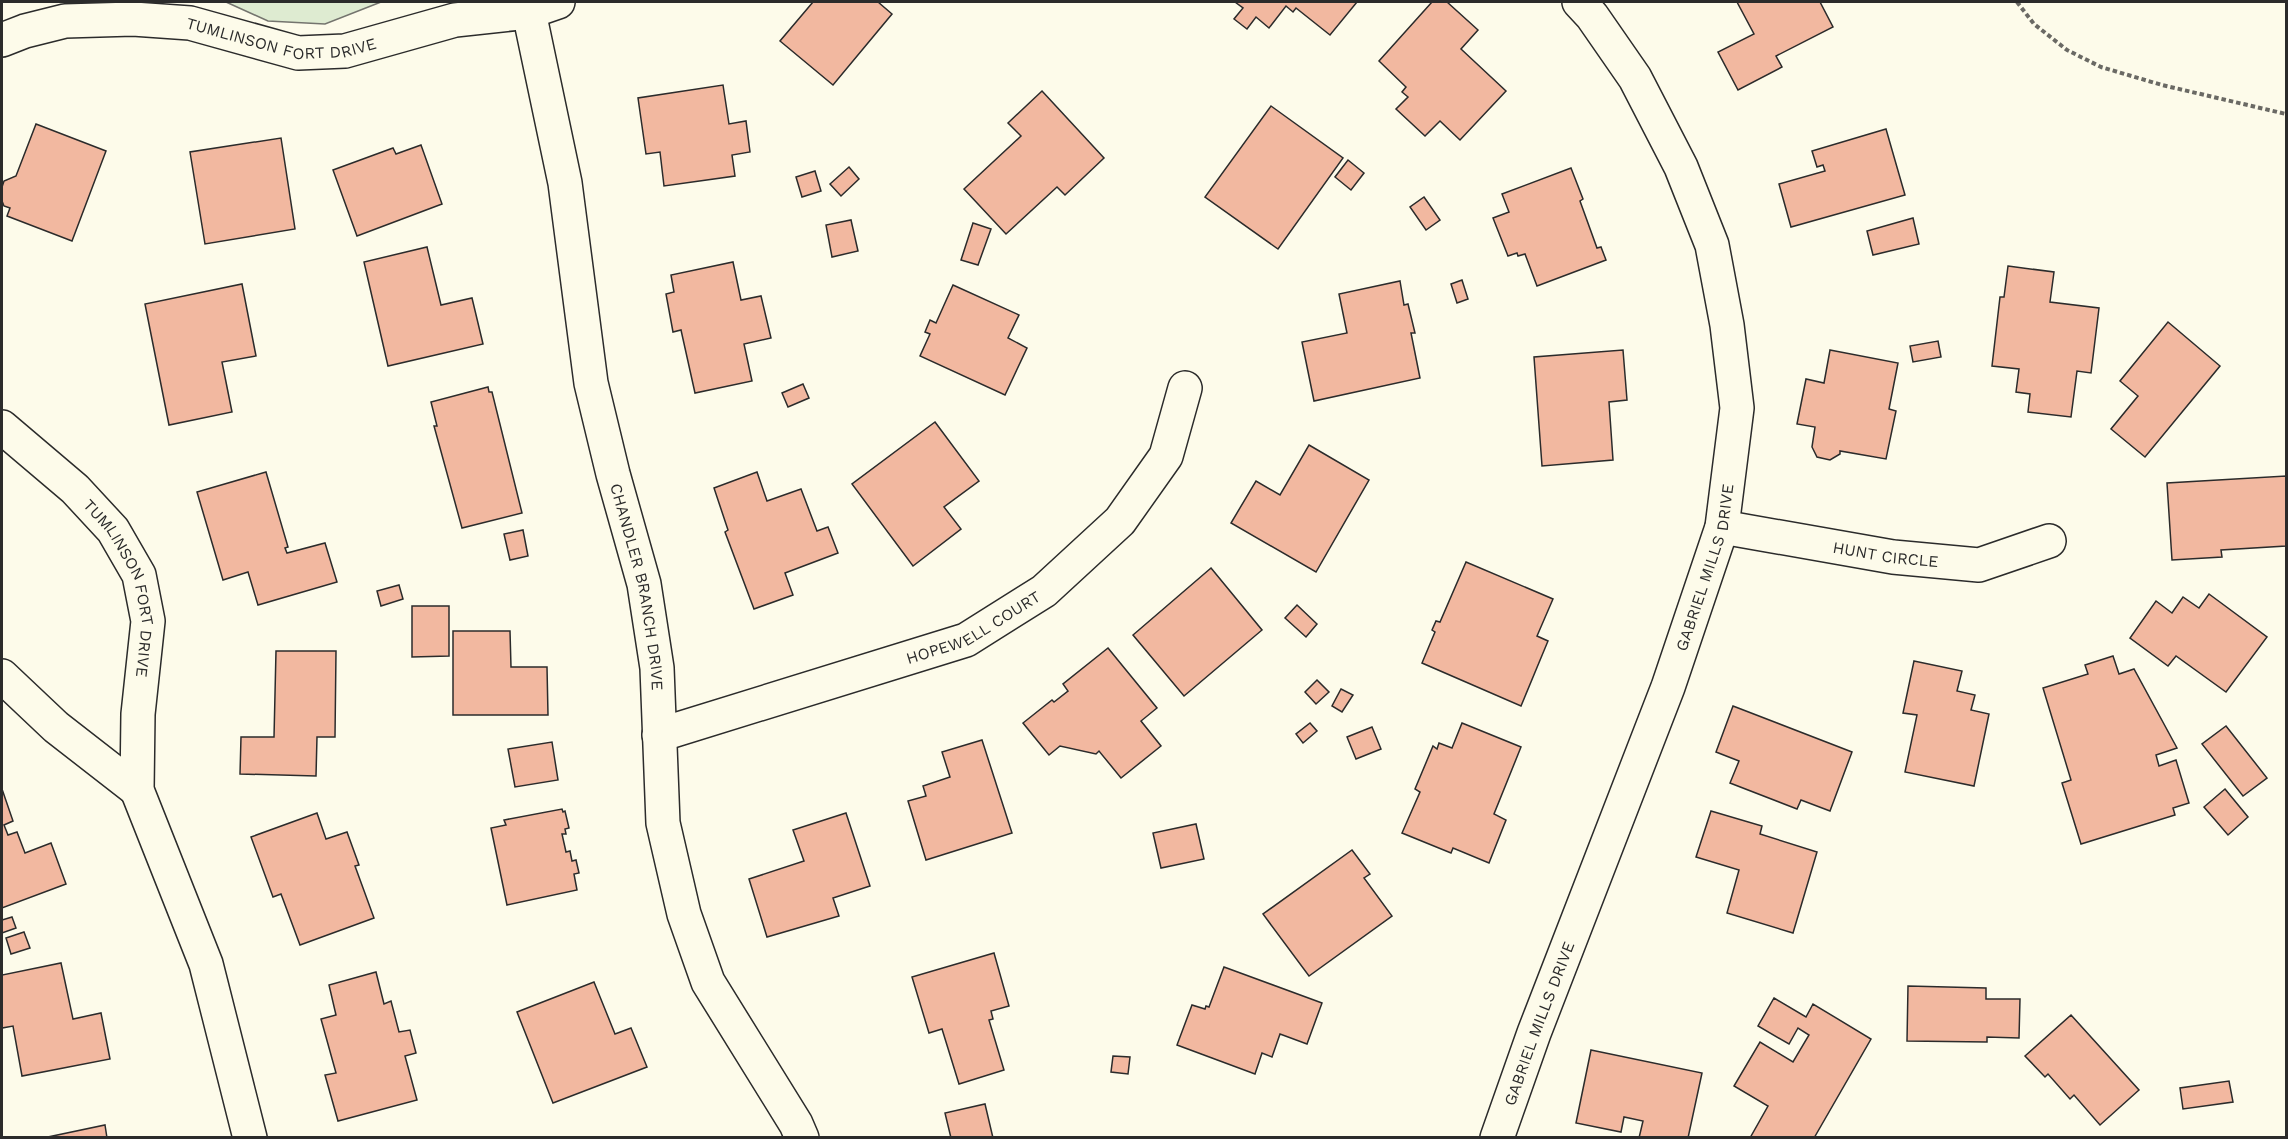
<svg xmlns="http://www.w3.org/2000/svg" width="2288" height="1139" font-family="'Work Sans',sans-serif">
<rect width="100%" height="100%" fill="#fdfbea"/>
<polygon fill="#deebd1" stroke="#74746e" stroke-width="1.5" points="226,2 381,2 325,24 268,21"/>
<g fill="#f2b8a0" stroke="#2b2b2b" stroke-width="1.5">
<polygon points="813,2 878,2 892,14 833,85 780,41"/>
<polygon points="1235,2 1357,2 1330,35 1296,8 1293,12 1286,6 1269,28 1256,17 1247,29 1234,19 1243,8"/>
<polygon points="1432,2 1447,2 1478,30 1461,49 1506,91 1460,140 1440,121 1425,136 1396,109 1408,97 1402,92 1406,87 1379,61"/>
<polygon points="1737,2 1820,2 1833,27 1776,56 1782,67 1738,90 1718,52 1754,34"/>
<polygon points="723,85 729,124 746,121 750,152 732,155 735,176 664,186 660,152 646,154 638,98"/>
<polygon points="1042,91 1104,158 1065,195 1057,187 1006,234 964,189 1021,136 1008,123"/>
<polygon points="1271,106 1343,158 1278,249 1205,197"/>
<polygon points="36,124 106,151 72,241 7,216 10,208 4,206 2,201 2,187 4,181 16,176"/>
<polygon points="1886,129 1905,195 1791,227 1779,184 1825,171 1823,165 1817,167 1812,151"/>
<polygon points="281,138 295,229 205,244 190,152"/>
<polygon points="421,145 442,204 357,236 333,170 393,148 396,154"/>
<polygon points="1348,160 1364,173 1351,190 1335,177"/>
<polygon points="849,167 859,179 841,196 830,184"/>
<polygon points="1571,168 1583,199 1580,201 1597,248 1601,247 1606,260 1537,286 1525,254 1518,256 1517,253 1508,256 1493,218 1509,212 1502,194"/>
<polygon points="815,171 821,191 802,197 796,177"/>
<polygon points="1424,197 1440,220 1426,230 1410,207"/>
<polygon points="1913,218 1919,244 1873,255 1867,231"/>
<polygon points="851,220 858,251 832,257 826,225"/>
<polygon points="973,223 991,229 978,265 961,260"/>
<polygon points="427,247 441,305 472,298 483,344 388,366 364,262"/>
<polygon points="733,262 741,300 761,296 771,338 744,344 752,381 695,393 681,330 673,332 666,294 674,292 671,275"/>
<polygon points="2008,266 2054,272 2050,302 2099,308 2091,373 2077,371 2071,417 2028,412 2030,394 2016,392 2019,369 1992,366 2000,297 2004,297"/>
<polygon points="1462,280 1468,299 1457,303 1451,284"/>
<polygon points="1400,281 1404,305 1408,304 1415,333 1411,333 1420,378 1314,401 1302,342 1347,333 1339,294"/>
<polygon points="242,284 256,356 222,362 232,412 169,425 145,304"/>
<polygon points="953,285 1019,315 1008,338 1027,348 1005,395 920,356 930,334 925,332 930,320 936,323"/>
<polygon points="2168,322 2220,366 2145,457 2111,429 2138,396 2120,381"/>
<polygon points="1938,341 1941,357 1913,362 1910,346"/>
<polygon points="1623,350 1627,400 1609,402 1613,460 1542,466 1534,357"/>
<polygon points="1830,350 1898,363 1889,409 1896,411 1886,459 1840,451 1840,454 1830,460 1817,457 1812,447 1815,427 1797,424 1806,379 1824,383"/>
<polygon points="803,384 809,398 788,407 782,393"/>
<polygon points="488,387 489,392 492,392 522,513 462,528 434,426 437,426 431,402"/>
<polygon points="935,422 979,481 944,507 961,529 913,566 852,484"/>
<polygon points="1309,445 1369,480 1316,572 1231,523 1256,481 1280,495"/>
<polygon points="266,472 288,547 285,548 287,553 325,543 337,582 258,605 248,572 223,580 197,492"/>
<polygon points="757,472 767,501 801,489 817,531 828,527 838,553 785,573 793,595 754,609 725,532 728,530 714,488"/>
<polygon points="2286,476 2286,546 2221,550 2222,557 2172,560 2167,483"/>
<polygon points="523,530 528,556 510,560 504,534"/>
<polygon points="1466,562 1553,599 1537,636 1548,641 1521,706 1422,663 1435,632 1432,630 1436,621 1440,622"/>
<polygon points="1211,568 1262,630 1184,696 1133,635"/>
<polygon points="399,585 403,599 381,606 377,591"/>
<polygon points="2209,594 2267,637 2226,692 2176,656 2168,666 2130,638 2156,601 2172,613 2183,597 2199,608"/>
<polygon points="1297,605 1317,624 1306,637 1285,618"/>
<polygon points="412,606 449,606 449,656 412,657"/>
<polygon points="453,631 510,631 511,667 547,667 548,715 453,715"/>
<polygon points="1108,648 1157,708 1141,721 1161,746 1121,778 1099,751 1096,754 1060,746 1049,755 1023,723 1052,700 1054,702 1068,691 1063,684"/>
<polygon points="276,651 336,651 335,737 317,737 316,776 240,774 241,737 274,737"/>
<polygon points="2113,656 2119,674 2134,669 2177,748 2156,755 2159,766 2176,760 2189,803 2173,808 2175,815 2081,844 2062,783 2071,780 2043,688 2088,674 2085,665"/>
<polygon points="1914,661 1962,671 1957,691 1975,695 1971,710 1989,714 1974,786 1905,772 1917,715 1903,713"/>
<polygon points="1317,680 1329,692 1316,704 1305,692"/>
<polygon points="1341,689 1353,695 1342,712 1332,706"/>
<polygon points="1733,706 1852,752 1830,811 1801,800 1797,809 1730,783 1739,761 1716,752"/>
<polygon points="1310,723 1317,731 1303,743 1296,734"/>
<polygon points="1462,723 1521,747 1494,814 1506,820 1489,863 1453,848 1451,853 1402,833 1420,792 1415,789 1433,746 1437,749 1439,743 1452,748"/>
<polygon points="2226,726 2267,778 2243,796 2202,744"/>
<polygon points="1372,727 1381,749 1356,759 1347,737"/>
<polygon points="982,740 1012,833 926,860 908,801 926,796 923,786 950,777 942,752"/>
<polygon points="552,742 558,780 515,787 508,749"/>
<polygon points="2,789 13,821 4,825 8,835 17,832 25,853 51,843 66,884 2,908"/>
<polygon points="2225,789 2248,817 2228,835 2204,807"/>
<polygon points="562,809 563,812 565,811 569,828 565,829 566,834 562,834 566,852 570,851 572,861 576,860 579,873 574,874 577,890 507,905 491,828 506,825 504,820"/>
<polygon points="1711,811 1762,826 1760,834 1817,852 1793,933 1727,913 1739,870 1696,857"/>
<polygon points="317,813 326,839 347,832 359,865 355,866 374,918 300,945 281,894 273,897 251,837"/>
<polygon points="846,813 870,886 833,898 839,916 767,937 749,879 804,861 793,830"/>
<polygon points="1196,824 1204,859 1161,868 1153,833"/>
<polygon points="1352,850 1370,874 1364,878 1392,916 1309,976 1263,914"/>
<polygon points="12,917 16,928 2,933 2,920"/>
<polygon points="24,932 30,948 11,954 6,938"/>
<polygon points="994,953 1009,1006 991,1011 993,1019 989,1020 1004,1070 959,1084 942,1029 929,1033 912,977"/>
<polygon points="61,963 73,1019 101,1013 110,1059 22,1076 13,1026 2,1028 2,975"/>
<polygon points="1224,967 1322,1003 1307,1044 1280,1034 1272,1057 1262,1053 1255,1074 1177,1045 1192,1005 1205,1009 1206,1006 1209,1007"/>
<polygon points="376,972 384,1004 391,1001 399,1032 410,1030 416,1053 405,1056 417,1100 338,1121 325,1075 336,1073 321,1019 336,1015 329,985"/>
<polygon points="594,982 615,1034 631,1028 647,1067 553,1103 517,1012"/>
<polygon points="1908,986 1986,988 1986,999 2020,999 2019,1038 1987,1037 1987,1042 1907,1041"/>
<polygon points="1774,998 1806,1017 1813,1004 1871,1039 1814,1138 1750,1138 1768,1106 1734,1086 1760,1042 1793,1062 1809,1035 1798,1028 1789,1044 1758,1026"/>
<polygon points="2071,1015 2139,1090 2100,1125 2074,1095 2070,1099 2048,1074 2045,1077 2025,1056"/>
<polygon points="1591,1050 1702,1073 1688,1138 1639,1138 1643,1121 1624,1117 1621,1132 1576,1123"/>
<polygon points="1113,1056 1130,1057 1128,1074 1111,1072"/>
<polygon points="2229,1081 2233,1102 2183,1109 2180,1088"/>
<polygon points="985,1104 993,1138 951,1138 945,1113"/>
<polygon points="105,1125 107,1138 43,1138"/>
</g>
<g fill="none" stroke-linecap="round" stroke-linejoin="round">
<defs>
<g id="minor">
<path id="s1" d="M 529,12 L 565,183 L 591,383 L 613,474 L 644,584 L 657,668 L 663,823 L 684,914 L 708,982 L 796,1124 L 802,1138"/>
<path id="s2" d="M 2,40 L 25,31 L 65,21 L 133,19 L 190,23 L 298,53 L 345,51 L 455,20 L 529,12 L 558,2"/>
<path id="s3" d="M 2,427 L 75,489 L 113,530 L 139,575 L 148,621 L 138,714 L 137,790 L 206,964 L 250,1138"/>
<path id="s4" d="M 1722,527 L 1893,557 L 1979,565 L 2049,541"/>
<polyline points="2,676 56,727 137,790"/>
<path id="s5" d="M 659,735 L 966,640 L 1044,591 L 1120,521 L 1166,456 L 1185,388"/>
<path id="s6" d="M 1497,1138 L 1534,1033 L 1668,687 L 1722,527 L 1737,408 L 1727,325 L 1712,245 L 1681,167 L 1635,78 L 1592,16 L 1579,2"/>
</g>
</defs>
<use href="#minor" stroke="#2b2b2b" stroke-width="36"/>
<polyline stroke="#6a6964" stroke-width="4" stroke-dasharray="4.5 3" stroke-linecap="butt" points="2017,2 2034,24 2067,50 2101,67 2162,85 2286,114"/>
<use href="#minor" stroke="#fdfbea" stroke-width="33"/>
</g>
<g text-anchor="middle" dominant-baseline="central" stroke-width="4.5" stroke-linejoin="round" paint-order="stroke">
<g font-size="16" fill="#2b2b2b" stroke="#fdfbea">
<text stroke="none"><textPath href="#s2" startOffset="285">TUMLINSON FORT DRIVE</textPath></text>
<text stroke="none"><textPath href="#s4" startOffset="166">HUNT CIRCLE</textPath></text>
<text stroke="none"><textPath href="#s6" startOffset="608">GABRIEL MILLS DRIVE</textPath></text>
<text stroke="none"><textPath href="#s1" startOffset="586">CHANDLER BRANCH DRIVE</textPath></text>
<text stroke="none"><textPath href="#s3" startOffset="210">TUMLINSON FORT DRIVE</textPath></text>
<text stroke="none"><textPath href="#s5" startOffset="333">HOPEWELL COURT</textPath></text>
<text stroke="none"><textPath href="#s6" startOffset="122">GABRIEL MILLS DRIVE</textPath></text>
</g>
</g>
<rect width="2288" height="1139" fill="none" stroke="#2b2b2b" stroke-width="6"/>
</svg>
